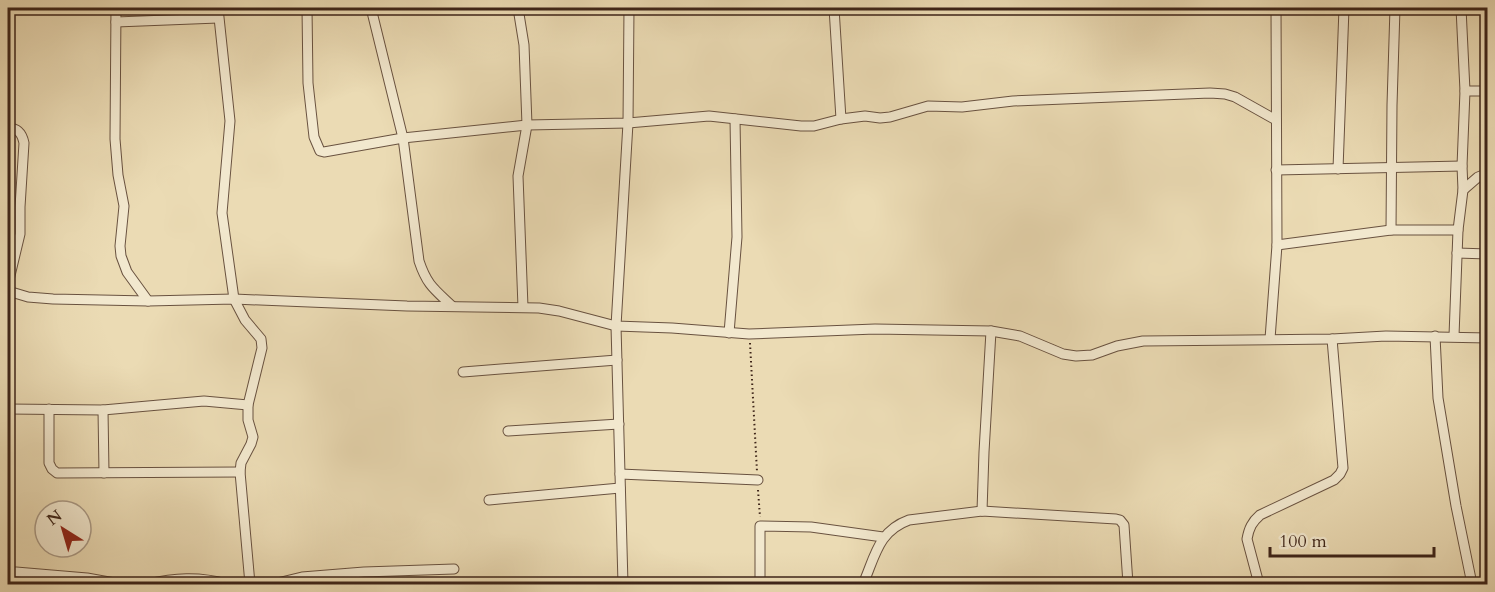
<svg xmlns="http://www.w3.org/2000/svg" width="1495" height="592" font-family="Cardo,serif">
<rect width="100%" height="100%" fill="#ebdbb4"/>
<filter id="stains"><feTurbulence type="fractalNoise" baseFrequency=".00333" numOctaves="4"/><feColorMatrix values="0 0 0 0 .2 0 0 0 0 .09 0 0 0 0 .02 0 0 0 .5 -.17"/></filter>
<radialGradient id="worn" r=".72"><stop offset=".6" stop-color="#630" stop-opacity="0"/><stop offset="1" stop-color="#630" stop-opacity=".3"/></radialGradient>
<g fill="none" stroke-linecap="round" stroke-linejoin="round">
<defs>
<g id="street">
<polyline points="116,8 115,139 118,175 124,206 120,246 121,256 127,272 148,301"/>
<polyline points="218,8 230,121 222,213 234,299 245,320 261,339 262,348 248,405 248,420 253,437 251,444 241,463 240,472 250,584"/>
<polyline points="307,8 308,83 314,137 320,151 324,152 403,138 527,125 628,123 709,116 801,126 814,126 841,119 865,116 880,118 890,117 928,106 962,107 1013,101 1210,93 1225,94 1235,97 1276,120"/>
<path d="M 371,8 L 403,138 L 419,261 C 427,285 434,289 452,306"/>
<polyline points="518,8 524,45 527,125 518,176 523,307"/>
<polyline points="834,8 841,119"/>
<polyline points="116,22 218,18"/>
<polyline points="1465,91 1488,91"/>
<path d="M 8,128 C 18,128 22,133 24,143 L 20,207 L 20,234 L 8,284"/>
<polyline points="1338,169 1344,8"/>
<polyline points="1276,170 1462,166"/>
<polyline points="1463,190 1478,177 1488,173"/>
<polyline points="1391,230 1392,105 1395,8"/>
<polyline points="1277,245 1391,230 1458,230"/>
<polyline points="1457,253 1488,254"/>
<polyline points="8,291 28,297 53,299 148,301 234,299 407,306 539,308 559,311 616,326 672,328 749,334 875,329 991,331 1020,336 1063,354 1076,356 1092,355 1117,346 1143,341 1332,339 1386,336 1488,338"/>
<polyline points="729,333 737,237 735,119"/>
<polyline points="1435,336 1438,398 1456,506 1472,584"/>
<polyline points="1454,336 1458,230 1463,190 1462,166 1465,91 1461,8"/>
<polyline points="1270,339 1277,245 1276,8"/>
<polyline points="463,372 617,360"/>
<polyline points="8,409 103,410 204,401 248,405"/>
<polyline points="49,409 49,463 52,469 57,473 240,472"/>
<polyline points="103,410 104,473"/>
<polyline points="508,431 619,424"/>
<polyline points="620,474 758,480"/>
<polyline points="489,500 620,488"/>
<polyline points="982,511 984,452 991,331"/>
<polyline points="16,572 87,578 120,584"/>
<path d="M 147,584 C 174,578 199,576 226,584"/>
<polyline points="273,584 302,577 364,572 454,569"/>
<polyline points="623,584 616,326 628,123 629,8"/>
<polyline points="760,584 760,526 811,527 883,537"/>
<path d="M 863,584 C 875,557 878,531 909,520 L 982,511 L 1116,519 L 1120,520 L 1124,525 L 1128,584"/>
<path d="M 1259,584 L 1247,539 C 1249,528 1252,522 1260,515 L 1334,480 L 1340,474 L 1343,468 L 1332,339"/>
</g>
</defs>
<use href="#street" stroke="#695240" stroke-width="11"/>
<g stroke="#3e2519" stroke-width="2" stroke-dasharray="1.5 3" stroke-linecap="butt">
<polyline points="750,343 757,472"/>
<polyline points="758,490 760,517"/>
</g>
<use href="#street" stroke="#f2e8ce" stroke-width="9"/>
</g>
<rect width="1495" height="592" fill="none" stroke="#ebdbb4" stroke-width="30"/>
<rect x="9" y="9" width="1477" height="574" fill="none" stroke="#3e2519" stroke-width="3"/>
<rect x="15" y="15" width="1465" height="562" fill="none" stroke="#3e2519" stroke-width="1.5"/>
<g transform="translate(63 529) rotate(323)"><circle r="28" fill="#f2e8ce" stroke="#aa9a86" stroke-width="1.5"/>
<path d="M0-4.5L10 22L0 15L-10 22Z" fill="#8f2418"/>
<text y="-9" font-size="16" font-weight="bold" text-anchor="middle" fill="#3e2519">N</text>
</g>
<path d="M1270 547v9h164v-9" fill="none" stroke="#3e2519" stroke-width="3"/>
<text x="1279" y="547" font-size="18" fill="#3e2519" stroke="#f2e8ce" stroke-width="4.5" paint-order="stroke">100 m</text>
<rect width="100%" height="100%" filter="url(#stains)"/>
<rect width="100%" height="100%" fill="url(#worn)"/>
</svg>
